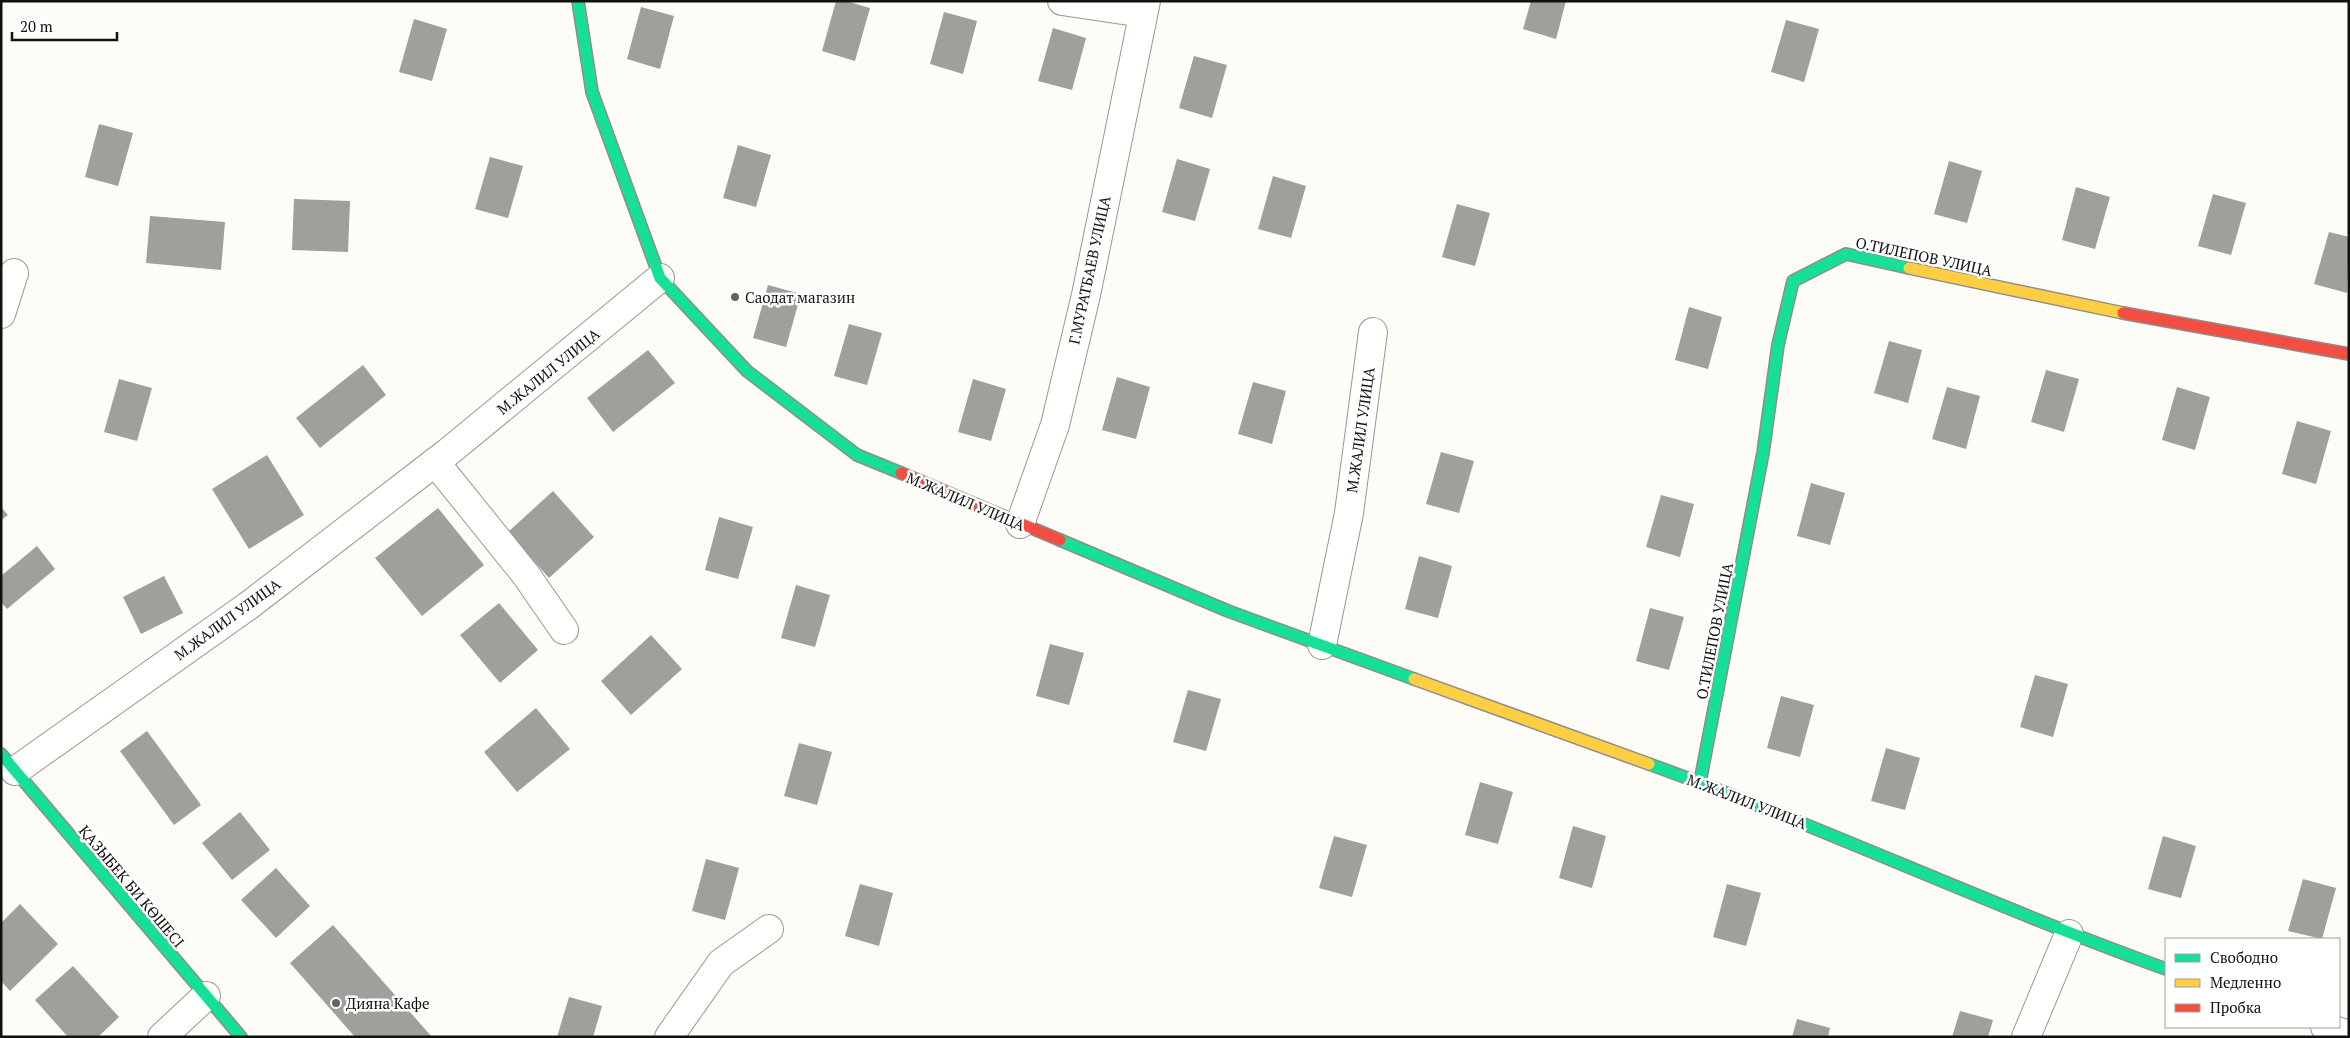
<svg xmlns="http://www.w3.org/2000/svg" width="2350" height="1038" font-family="'PT Serif',serif">
<rect width="100%" height="100%" fill="#fdfcf7"/>
<g fill="#a19f9c">
<polygon points="836,1 846,1 870,8 855,61 822,51"/>
<polygon points="1531,1 1566,1 1556,39 1523,29"/>
<polygon points="641,7 674,16 660,69 627,59"/>
<polygon points="944,12 977,21 963,74 930,64"/>
<polygon points="414,19 447,29 432,81 399,72"/>
<polygon points="1786,20 1819,29 1804,82 1771,72"/>
<polygon points="1053,28 1086,38 1072,90 1038,81"/>
<polygon points="1194,56 1227,65 1212,118 1179,108"/>
<polygon points="99,124 133,133 118,186 85,177"/>
<polygon points="738,145 771,155 756,207 723,198"/>
<polygon points="490,157 523,166 508,218 475,209"/>
<polygon points="1177,159 1210,169 1195,221 1162,212"/>
<polygon points="1949,161 1982,171 1967,223 1934,214"/>
<polygon points="1273,176 1306,186 1291,238 1258,229"/>
<polygon points="2076,187 2110,197 2095,249 2062,240"/>
<polygon points="2213,194 2246,203 2231,255 2198,246"/>
<polygon points="294,199 350,201 348,252 292,250"/>
<polygon points="1457,204 1490,213 1475,266 1442,257"/>
<polygon points="150,216 225,222 221,270 146,263"/>
<polygon points="2329,232 2349,237 2347,293 2314,284"/>
<polygon points="768,285 801,294 786,347 753,338"/>
<polygon points="1689,307 1722,317 1708,369 1675,360"/>
<polygon points="849,324 882,333 867,385 834,376"/>
<polygon points="1889,341 1922,350 1908,403 1874,393"/>
<polygon points="648,350 675,383 613,432 587,398"/>
<polygon points="363,365 386,395 320,448 296,418"/>
<polygon points="2046,370 2079,379 2064,432 2031,422"/>
<polygon points="1117,377 1150,387 1136,439 1102,430"/>
<polygon points="119,379 152,388 137,441 104,432"/>
<polygon points="973,379 1006,389 991,441 958,432"/>
<polygon points="1253,382 1286,391 1272,444 1238,434"/>
<polygon points="1947,387 1980,396 1966,449 1932,439"/>
<polygon points="2177,387 2210,397 2195,450 2162,440"/>
<polygon points="2297,421 2331,431 2316,484 2282,474"/>
<polygon points="1441,452 1474,461 1459,513 1426,504"/>
<polygon points="267,455 304,515 249,549 212,489"/>
<polygon points="1811,483 1845,493 1830,545 1797,536"/>
<polygon points="553,491 594,537 549,578 508,532"/>
<polygon points="1661,495 1694,504 1680,557 1646,547"/>
<polygon points="1,507 8,515 1,520"/>
<polygon points="438,508 484,565 422,616 375,558"/>
<polygon points="719,517 753,527 738,579 705,570"/>
<polygon points="37,546 55,569 7,609 1,602 1,576"/>
<polygon points="1419,556 1452,566 1438,618 1405,609"/>
<polygon points="164,576 183,613 141,634 123,597"/>
<polygon points="796,585 830,595 815,647 781,638"/>
<polygon points="499,603 538,650 500,683 460,635"/>
<polygon points="1650,608 1684,617 1669,670 1636,661"/>
<polygon points="651,635 682,669 631,715 601,681"/>
<polygon points="1050,644 1084,653 1069,705 1036,696"/>
<polygon points="2035,675 2068,684 2053,737 2020,727"/>
<polygon points="1188,690 1221,699 1206,751 1173,742"/>
<polygon points="1781,696 1814,705 1800,757 1767,748"/>
<polygon points="536,708 570,749 517,792 484,752"/>
<polygon points="147,731 201,805 174,825 120,751"/>
<polygon points="799,743 832,752 817,805 784,796"/>
<polygon points="1886,748 1920,758 1905,810 1871,801"/>
<polygon points="1480,782 1513,792 1498,844 1465,835"/>
<polygon points="240,812 270,850 232,880 202,843"/>
<polygon points="1573,826 1606,836 1592,888 1559,878"/>
<polygon points="1334,836 1367,845 1352,897 1319,888"/>
<polygon points="2163,836 2196,846 2181,898 2148,889"/>
<polygon points="706,859 739,868 725,920 692,911"/>
<polygon points="276,868 310,906 276,938 241,900"/>
<polygon points="2303,879 2336,888 2322,939 2288,931"/>
<polygon points="860,884 893,893 879,946 845,936"/>
<polygon points="1727,884 1761,893 1746,946 1713,937"/>
<polygon points="20,904 58,944 10,991 1,981 1,923"/>
<polygon points="333,925 432,1037 355,1037 290,963"/>
<polygon points="73,966 119,1017 98,1037 68,1037 35,1000"/>
<polygon points="569,997 602,1006 593,1037 557,1037"/>
<polygon points="1960,1011 1993,1020 1988,1037 1952,1037"/>
<polygon points="1797,1019 1830,1028 1828,1037 1792,1037"/>
</g>
<g fill="none" stroke-linecap="round" stroke-linejoin="round">
<defs>
<g id="street">
<polyline points="1062,1 1143,13"/>
<polyline points="1,314 14,273"/>
<polyline points="435,462 526,575 564,630"/>
<polyline points="1020,524 1055,425 1086,295 1146,1"/>
<polyline points="1322,645 1349,513 1373,332"/>
<polyline points="15,771 248,606 447,453 660,278"/>
<polyline points="2325,1027 2349,1035"/>
<polyline points="162,1037 206,996"/>
<polyline points="669,1037 721,963 769,929"/>
<polyline points="2026,1037 2069,934"/>
</g>
<g id="fast">
<polyline points="578,1 592,92 660,278 747,371 857,455 901,473"/>
<polyline points="1060,540 1228,611 1414,679"/>
<polyline points="1,754 241,1037"/>
<path d="M 1649,764 C 1823,827 1991,906 2166,969"/>
<polyline points="1700,782 1763,453 1778,345 1793,281 1846,254 1909,268"/>
</g>
<g id="slow">
<polyline points="1909,268 2123,313"/>
<polyline points="1414,679 1649,764"/>
</g>
<g id="jam">
<polyline points="2123,313 2349,354"/>
<polyline points="901,473 1060,540"/>
</g>
</defs>
<use href="#street" stroke="#979795" stroke-width="30"/>
<use href="#fast" stroke="#8e8d8b" stroke-width="14"/>
<use href="#slow" stroke="#8e8d8b" stroke-width="14"/>
<use href="#jam" stroke="#8e8d8b" stroke-width="14"/>
<use href="#street" stroke="#fffffe" stroke-width="28"/>
<use href="#fast" stroke="#16e098" stroke-width="11"/>
<use href="#slow" stroke="#ffcf43" stroke-width="11"/>
<use href="#jam" stroke="#f24e42" stroke-width="11"/>
</g>
<g fill="#646362" stroke="#fff" stroke-width="2">
<circle cx="735" cy="297" r="5"/>
<circle cx="336" cy="1003" r="5"/>
</g>
<g text-anchor="middle" dominant-baseline="central" stroke-width="5" stroke-linejoin="round" paint-order="stroke">
<g font-size="15" fill="#111" stroke="#fff">
<text transform="translate(1924 256) rotate(12)">О.ТИЛЕПОВ УЛИЦА</text>
<text transform="translate(1089 270) rotate(-78)">Г.МУРАТБАЕВ УЛИЦА</text>
<text transform="translate(548 371) rotate(-39)">М.ЖАЛИЛ УЛИЦА</text>
<text transform="translate(1360 430) rotate(-82)">М.ЖАЛИЛ УЛИЦА</text>
<text transform="translate(966 501) rotate(23)">М.ЖАЛИЛ УЛИЦА</text>
<text transform="translate(227 619) rotate(-36)">М.ЖАЛИЛ УЛИЦА</text>
<text transform="translate(1714 631) rotate(-79)">О.ТИЛЕПОВ УЛИЦА</text>
<text transform="translate(1747 801) rotate(21)">М.ЖАЛИЛ УЛИЦА</text>
<text transform="translate(132 886) rotate(50)">ҚАЗЫБЕК БИ КӨШЕСІ</text>
</g>
<g font-size="15" fill="#111" stroke="#fff" text-anchor="start">
<text x="745" y="297">Саодат магазин</text>
<text x="346" y="1003">Дияна Кафе</text>
</g>
</g>
<rect width="2350" height="1038" fill="none" stroke="#111111" stroke-width="5"/>
<rect x="2165" y="938" width="175" height="90" fill="#ffffff" stroke="#a0a0a0"/>
<rect x="2175" y="954" width="25" height="8" fill="#16e098" stroke="#a0a0a0"/>
<text x="2210" y="963" font-size="15" fill="#111111">Свободно</text>
<rect x="2175" y="979" width="25" height="8" fill="#ffcf43" stroke="#a0a0a0"/>
<text x="2210" y="988" font-size="15" fill="#111111">Медленно</text>
<rect x="2175" y="1004" width="25" height="8" fill="#f24e42" stroke="#a0a0a0"/>
<text x="2210" y="1013" font-size="15" fill="#111111">Пробка</text>
<path d="M12 32v8h105v-8" fill="none" stroke="#111111" stroke-width="2.5"/>
<text x="20" y="32" font-size="15" fill="#111111" stroke="#ffffff" stroke-width="4" paint-order="stroke">20 m</text>
</svg>
